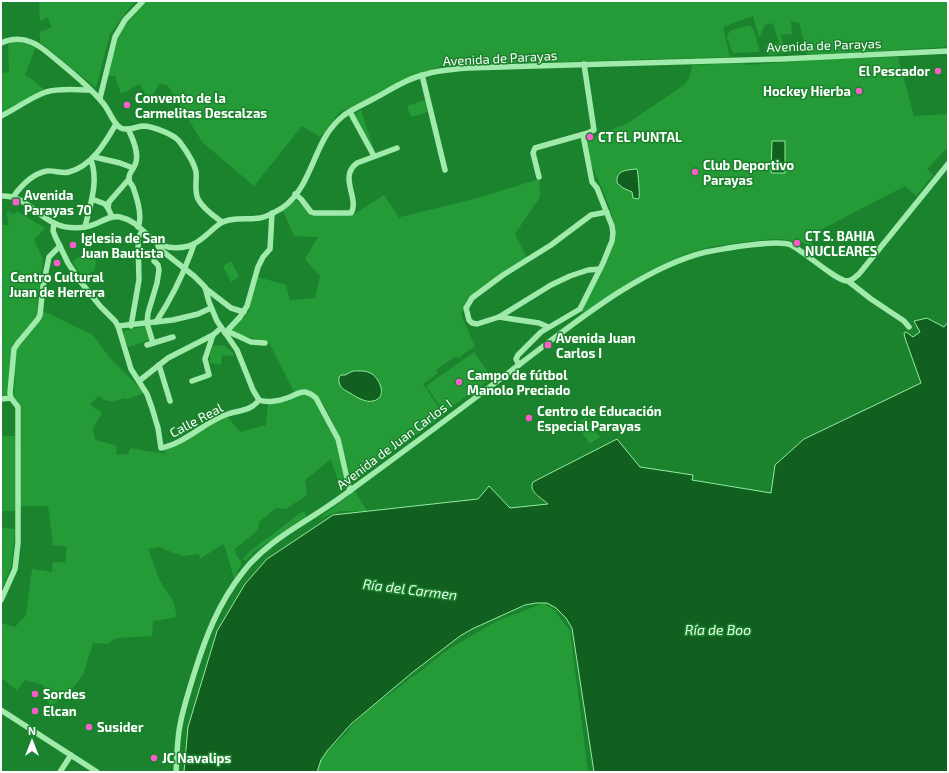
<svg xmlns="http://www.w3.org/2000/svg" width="949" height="773" font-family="'Exo 2',sans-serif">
<rect width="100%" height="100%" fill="#1b822d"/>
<g fill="#249b37">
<polygon points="39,1 137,1 131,6 110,34 96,88 40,42 40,32 52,27 47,17 40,22"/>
<polygon points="147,1 948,1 948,47 807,55 799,22 794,23 794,21 791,22 792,34 781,35 785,53 769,55 765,46 779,43 773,23 765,25 759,38 753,16 723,27 730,57 443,65 339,113 320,137 302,126 254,186 202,142 168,86 160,83 149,101 140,84 121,94 115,76 108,76 117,38 123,28"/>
<polygon points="745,26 750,26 754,30 760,52 733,53 731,49 727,36 730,31"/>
<polygon points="19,41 30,43 36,47 25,75 29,77 46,91 1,114 1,73 9,72 8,44"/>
<path d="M 898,57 L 914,116 L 948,114 L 948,147 L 927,169 L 933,175 L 916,196 L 905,186 L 813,234 L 811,241 L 813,246 L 796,241 L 796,243 C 782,236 768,240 754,241 C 735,243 717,245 699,250 C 655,263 618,289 581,314 L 607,258 L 616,234 L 610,208 L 591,163 L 586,140 L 628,123 L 675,91 L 685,84 L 690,77 L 692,65 L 745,63 L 746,65 L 801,61 L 802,60 Z"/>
<polygon points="425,100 428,112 411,117 407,106"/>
<polygon points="361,110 375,153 354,114"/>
<path d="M 539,179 L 540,197 L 515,234 L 527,258 L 467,299 L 461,315 L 475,346 L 458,358 L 456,356 L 436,370 L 438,373 L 423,384 L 444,415 L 352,480 C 346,459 331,403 312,392 C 305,388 301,390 294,392 L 269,343 L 230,332 L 248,313 L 258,277 L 286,285 L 290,300 L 315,298 L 320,276 L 305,259 L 318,237 L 294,236 L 283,211 L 296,200 L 311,214 L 351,216 L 384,195 L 400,219 L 400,217 L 478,198 Z"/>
<path d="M 6,211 L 14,214 L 17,211 L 45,228 L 34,240 L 43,259 L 37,308 L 93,335 L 110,358 L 139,387 L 144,393 L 127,399 L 125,398 C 115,401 107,404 99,396 L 90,404 L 96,409 L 102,412 L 93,429 L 95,440 L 116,445 L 117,455 L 128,454 L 130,448 L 166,454 L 163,451 L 181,443 L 210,424 L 228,417 L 240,432 L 266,425 L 268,404 L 303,394 L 311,397 L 316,402 L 335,440 L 346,483 L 343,485 L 345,486 L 345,488 L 338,493 L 341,488 L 340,488 L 331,459 L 305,480 L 307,495 L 286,509 L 276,508 L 259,522 L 258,530 L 235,549 L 236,555 L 241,561 L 241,566 L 237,571 L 238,573 L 234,579 L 226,550 L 223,544 L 200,559 L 199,554 L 184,556 L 173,553 L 160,547 L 148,549 L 160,581 L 174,603 L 177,617 L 153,621 L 152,636 L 116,638 L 108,644 L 93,643 L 83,675 L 64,699 L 61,698 L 50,708 L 43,685 L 25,680 L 17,690 L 1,678 L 1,623 L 15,627 L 26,615 L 32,569 L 52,572 L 53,562 L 65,562 L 67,547 L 53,545 L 48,506 L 20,506 L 21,408 L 14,396 L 15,376 L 9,376 L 8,395 L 1,396 L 1,225 L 9,225 Z"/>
<polygon points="93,255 96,257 95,270 83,278 72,261 81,256"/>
<polygon points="231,261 239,277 231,282 223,266"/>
<polygon points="146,326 150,340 128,347 123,333 124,331"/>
<path d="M 219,345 L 225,346 L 233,353 L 233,356 L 222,355 L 221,365 L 210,363 C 209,356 211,352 213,346 Z"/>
<polygon points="474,352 492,378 444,412 426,386"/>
<polygon points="586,417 600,437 590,444 576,424"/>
<rect x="1" y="436" width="14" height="75"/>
<polygon points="355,491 367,511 340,511 319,518"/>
<polygon points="302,512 305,512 306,516 254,552 245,561 243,559 250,551"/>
<polygon points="1,528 15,529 12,564 1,592"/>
<polygon points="544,603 555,611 570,631 588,772 317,772 321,760 327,751 347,733 351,726 375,704 397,689 409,679 417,674 447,650 497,621"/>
</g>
<g fill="#126020" stroke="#93eca0">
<polygon points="772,141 785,141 785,173 771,173"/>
<path d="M 637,169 C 638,171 640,196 639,198 L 638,199 L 633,198 L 632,192 L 623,188 L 617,183 C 616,170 626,170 637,169 Z"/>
<path d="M 927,318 L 944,327 L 948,322 L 948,772 L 594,772 L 572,628 L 566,618 L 556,608 L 547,603 L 536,603 L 525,605 L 472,629 L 460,636 L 413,672 L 351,724 L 327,751 L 321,760 L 317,772 L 184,772 L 188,727 L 217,631 L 245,584 L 267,559 L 333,515 L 478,499 L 489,486 L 510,508 L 548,504 C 542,498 528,492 533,482 L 617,439 L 640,467 L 693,475 L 692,480 L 771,493 L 775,465 L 804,439 L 921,383 L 905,338 L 904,333 L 906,332 L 913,337 L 920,332 L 914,321 Z"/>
<path d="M 353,371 C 359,371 366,370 372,374 C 380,379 388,398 373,401 C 366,403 356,397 350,393 C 342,389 338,386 339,377 L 341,375 L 345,375 Z"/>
</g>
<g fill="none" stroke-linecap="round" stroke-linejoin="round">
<g stroke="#a0eaab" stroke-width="5.5">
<path d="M 1,43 C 10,39 21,38 31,42 C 39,45 46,51 53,57 C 70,71 88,85 102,102 C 108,108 111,118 117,125 C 124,133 134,127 143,126 C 152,126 173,134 179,141 C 185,149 194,162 196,172 C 197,181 194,191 198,199 C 203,209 214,216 222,222"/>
<polyline points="422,75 445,170"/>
<polyline points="100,98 115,37 125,20 143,1"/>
<polyline points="350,112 374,156"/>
<path d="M 1,116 C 16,109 31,97 46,92 C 59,88 76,90 90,90"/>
<path d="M 128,129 C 133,139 140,154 135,165 C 133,170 128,174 129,179 C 129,182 132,185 133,187 C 137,198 143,216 138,227"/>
<polyline points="94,157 120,163 133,168"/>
<polyline points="539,177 533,153 535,148 588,133 594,130 584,64"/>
<path d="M 295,194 L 301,199 L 311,212 L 314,213 L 351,213 C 360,199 338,177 357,163 L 397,148"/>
<path d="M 1,196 C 23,194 37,216 56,224 C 67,229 84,229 95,224 C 103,221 111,215 120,217 C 148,223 150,256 189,246 C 202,242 210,230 221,223 C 231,217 248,220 260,218 C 267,217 275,212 282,208 C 307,191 312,158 327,134 C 331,128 337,121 343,116 C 352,109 364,104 375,98 C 390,90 406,79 423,75 C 438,70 453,69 468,68 L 781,59 L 948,51"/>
<path d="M 13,197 C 21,186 33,173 47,171 C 55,170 61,174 69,172 C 92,166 105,143 116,124"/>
<polyline points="92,199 105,204 108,208"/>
<polyline points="112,217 108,208 109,202 129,179"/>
<path d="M 54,223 L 53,231 L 55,236 L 68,263 L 80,281 L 100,306 L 115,321 L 118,326 L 131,369 L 147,394 L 152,408 L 158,428 L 161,448 C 186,443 204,422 228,414 C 240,410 251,411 259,400"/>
<path d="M 85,227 C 90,205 99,182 91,160"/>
<polyline points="158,244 158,246 161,250 194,276 205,287 209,302 217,321 237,350 253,390 259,400"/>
<polyline points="600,269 588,270 570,276 551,285 499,317 477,324 472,323 469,320 466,308 472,298 503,275 551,245 591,215 607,212"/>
<polyline points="848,281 871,299 904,321 909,327"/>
<polyline points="205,288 231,308 244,312"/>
<polyline points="499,317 539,323 548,327"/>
<path d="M 156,322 C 173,296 184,274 194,244"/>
<polyline points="118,326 173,320 198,314 211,308"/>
<polyline points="131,326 139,280 138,238 142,231"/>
<polyline points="227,331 251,342 265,343"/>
<polyline points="225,333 240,317 247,306 258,267 263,257 270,249 272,213"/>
<polyline points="153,343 147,323 148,313 157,283 159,270 158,265 154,261"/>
<polyline points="147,345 173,337"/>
<polyline points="159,365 170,401"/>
<polyline points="519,365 516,359 518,355 541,332 580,309 603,263 612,241 613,233 612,226 597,188 592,182 583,135"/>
<polyline points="139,381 168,358 213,335 221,328"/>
<polyline points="192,381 209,375 205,359 213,335"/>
<polyline points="1,399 11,398"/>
<path d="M 259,400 C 267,403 279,401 287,398 C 299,394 303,387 316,398 L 338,439 L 350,491"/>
<polyline points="1,600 15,569 18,543 18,407 11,398 10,393 14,349 18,343 38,319 40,315 43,286 49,257 60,246"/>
<polyline points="1,710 97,772"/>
<polyline points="60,772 71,755"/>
<path d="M 176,772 C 177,756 177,740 180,725 C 183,708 189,691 194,674 C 206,636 218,604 243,572 C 269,538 311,520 344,495 C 403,452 462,408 520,364 C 572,325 642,267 706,252 C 722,249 778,239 791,245 C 805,252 835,280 847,281 C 852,281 855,277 859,274 L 948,164"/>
</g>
</g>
<g fill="#fb5dca" stroke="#1b822d" stroke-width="1.5">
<circle cx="938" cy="71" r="4"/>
<circle cx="859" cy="91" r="4"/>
<circle cx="127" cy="105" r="4"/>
<circle cx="590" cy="137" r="4"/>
<circle cx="695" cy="172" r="4"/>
<rect x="12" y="198" width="8" height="8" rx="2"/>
<circle cx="797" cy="243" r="4"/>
<circle cx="73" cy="245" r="4"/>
<circle cx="57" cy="263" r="4"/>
<rect x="544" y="341" width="8" height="8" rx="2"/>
<circle cx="459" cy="382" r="4"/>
<circle cx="529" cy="418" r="4"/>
<circle cx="35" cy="694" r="4"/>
<circle cx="35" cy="711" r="4"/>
<circle cx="89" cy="727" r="4"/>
<circle cx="154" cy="758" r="4"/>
</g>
<g text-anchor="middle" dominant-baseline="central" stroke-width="3" stroke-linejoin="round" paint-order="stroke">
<g font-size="13" fill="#fff" stroke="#1b822d">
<text transform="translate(824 45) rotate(-2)">Avenida de Parayas</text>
<text transform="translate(500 58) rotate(-3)">Avenida de Parayas</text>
<text transform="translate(196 420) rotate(-28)">Calle Real</text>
<text transform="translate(394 444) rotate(-37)">Avenida de Juan Carlos I</text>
</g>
<g font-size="13" font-weight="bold" fill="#fff" stroke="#1b822d" text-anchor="start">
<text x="930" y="71" text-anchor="end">El Pescador</text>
<text x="851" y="91" text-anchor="end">Hockey Hierba</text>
<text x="135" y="98">Convento de la<tspan x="135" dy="15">Carmelitas Descalzas</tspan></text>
<text x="598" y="137">CT EL PUNTAL</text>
<text x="703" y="165">Club Deportivo<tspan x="703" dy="15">Parayas</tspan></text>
<text x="24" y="195">Avenida<tspan x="24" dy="15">Parayas 70</tspan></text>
<text x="805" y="236">CT S. BAHIA<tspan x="805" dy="15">NUCLEARES</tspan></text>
<text x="81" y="238">Iglesia de San<tspan x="81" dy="15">Juan Bautista</tspan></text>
<text x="57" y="277" text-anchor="middle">Centro Cultural<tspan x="57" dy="15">Juan de Herrera</tspan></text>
<text x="556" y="338">Avenida Juan<tspan x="556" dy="15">Carlos I</tspan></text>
<text x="467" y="375">Campo de fútbol<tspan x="467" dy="15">Manolo Preciado</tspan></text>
<text x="537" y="411">Centro de Educación<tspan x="537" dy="15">Especial Parayas</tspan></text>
<text x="43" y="694">Sordes</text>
<text x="43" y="711">Elcan</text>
<text x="97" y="727">Susider</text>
<text x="162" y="758">JC Navalips</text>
</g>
<g font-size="14" font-style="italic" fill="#e6fbe9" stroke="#1b822d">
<text transform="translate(410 589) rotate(7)">Ría del Carmen</text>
<text x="718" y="629">Ría de Boo</text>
</g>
</g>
<rect width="949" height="773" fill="none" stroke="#ffffff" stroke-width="4"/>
<g transform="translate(32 741)" stroke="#1b822d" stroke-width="3" paint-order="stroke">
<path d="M0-3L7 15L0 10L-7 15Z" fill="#ffffff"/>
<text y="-6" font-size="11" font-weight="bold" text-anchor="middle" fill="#ffffff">N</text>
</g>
</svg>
